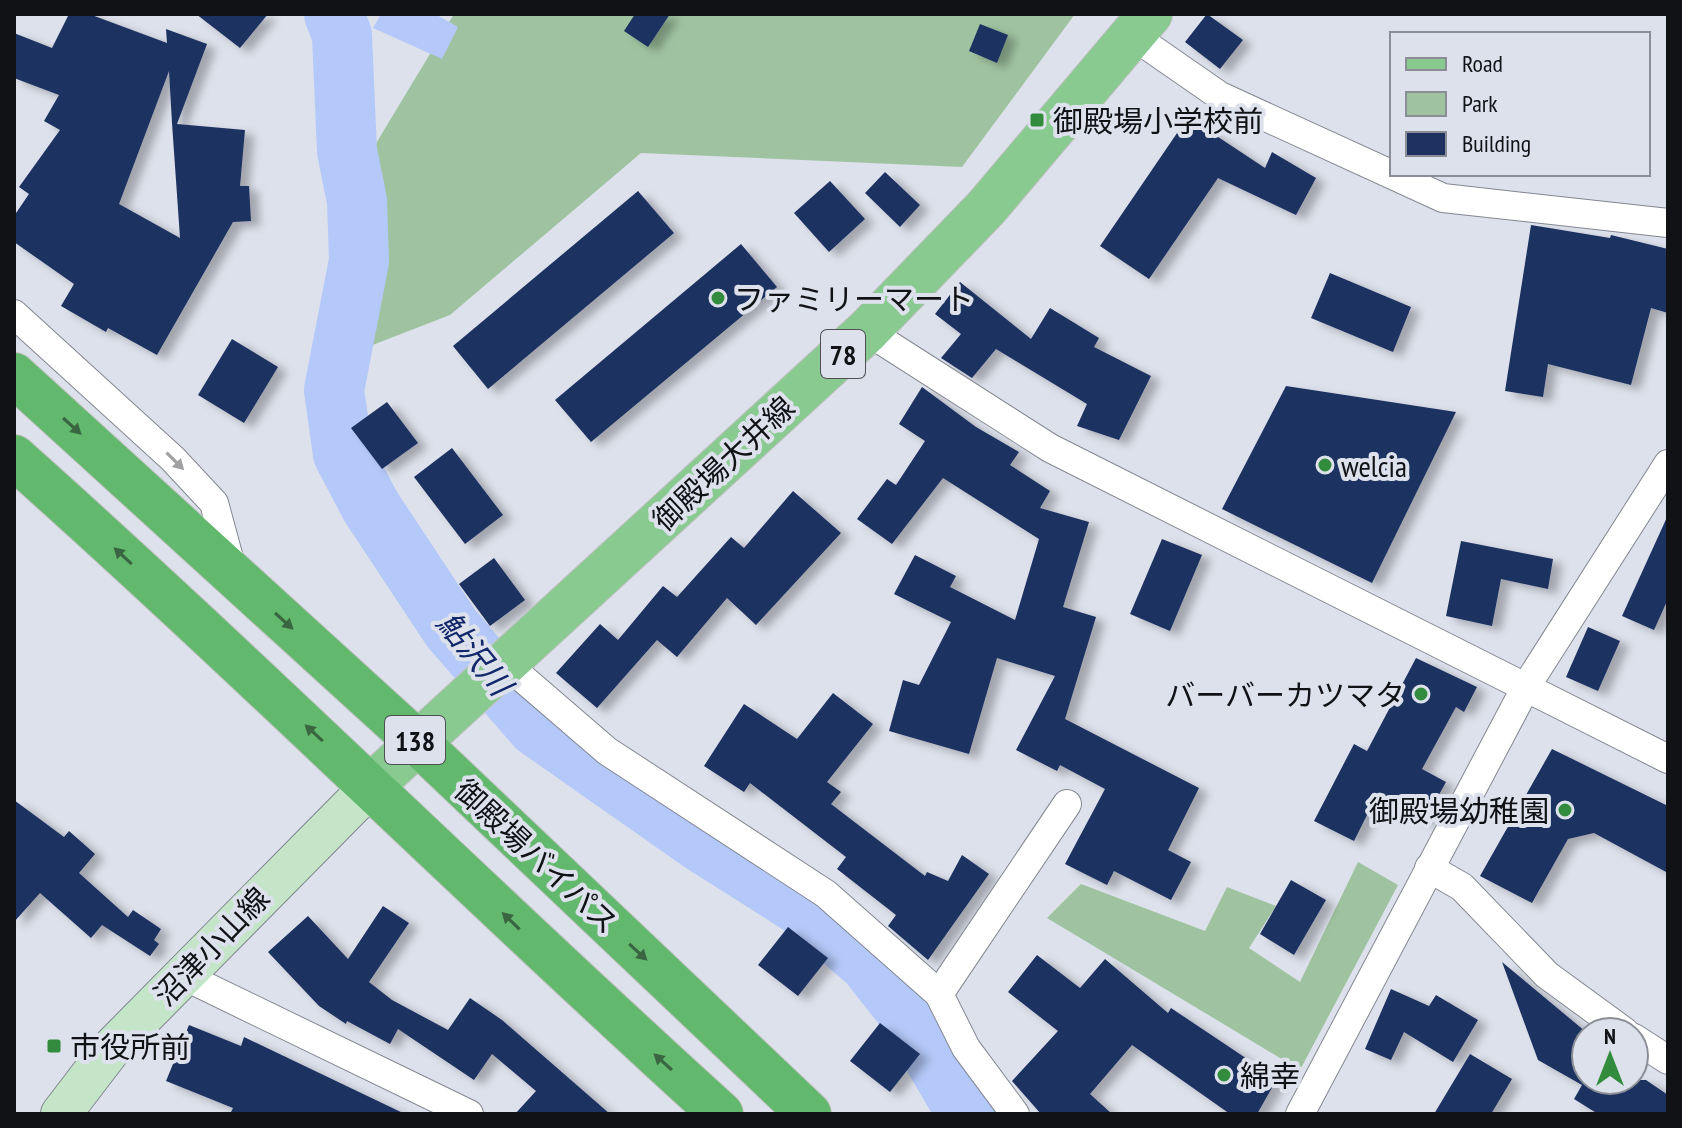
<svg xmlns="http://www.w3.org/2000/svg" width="1682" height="1128" font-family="'PT Sans Narrow','Noto Sans JP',sans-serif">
<defs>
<filter id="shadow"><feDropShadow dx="9" dy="5" stdDeviation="4" flood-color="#0004"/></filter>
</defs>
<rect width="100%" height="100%" fill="#dde1eb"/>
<g fill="#9fc3a0">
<polygon points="454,14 1075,14 962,167 641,153 450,315 357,351 369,155"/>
<polygon points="1358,862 1398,885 1300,1070 1047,918 1081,884 1205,931 1227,887 1276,906 1249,948 1300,982"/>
</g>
<polygon fill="#b4c9f9" points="381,14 435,14 458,27 442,59 373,28"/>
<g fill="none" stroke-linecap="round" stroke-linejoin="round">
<polyline stroke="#b4c9f9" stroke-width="60" points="334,14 342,35 347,151 357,201 359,261 334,390 343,454 371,507 451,628 537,727 701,842 805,908 868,962 906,1010 967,1114"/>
</g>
<g fill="#1e3161" fill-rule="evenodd" filter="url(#shadow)">
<path d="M 69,14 L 89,14 L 167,43 L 166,29 L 207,44 L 177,124 L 245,130 L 240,186 L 249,186 L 251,221 L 233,222 L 157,355 L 108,328 L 106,332 L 61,306 L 74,284 L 14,242 L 14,216 L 29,194 L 19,187 L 60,130 L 44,121 L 59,95 L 14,78 L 14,33 L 52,48 ZM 169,71 L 172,123 L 180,238 L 119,204 Z"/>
<polygon points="196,14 268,14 240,48"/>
<polygon points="635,14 670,14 648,47 624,31"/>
<polygon points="1207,14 1243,40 1220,69 1185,42"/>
<polygon points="980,24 1008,35 997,63 969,51"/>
<polygon points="1188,117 1265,168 1272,152 1316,178 1296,215 1218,178 1149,279 1100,246"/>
<polygon points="885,172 920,205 900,227 865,193"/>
<polygon points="830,181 865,219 829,252 794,213"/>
<polygon points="638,191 674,233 488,389 453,346"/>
<polygon points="1531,225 1610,238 1611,235 1668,249 1668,313 1651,308 1631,385 1548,364 1543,397 1505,391"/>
<polygon points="741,244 777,287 591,442 555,400"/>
<polygon points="1330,273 1411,307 1393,352 1311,318"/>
<polygon points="960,282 1031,339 1050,308 1099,338 1094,347 1151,376 1119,440 1077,426 1087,404 996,349 972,378 941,358 961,334 935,314"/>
<polygon points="232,339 278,367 244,423 198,395"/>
<polygon points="1286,386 1456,412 1372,583 1222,509"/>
<polygon points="922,387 976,427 1019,452 1010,465 1050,491 1040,508 1089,522 1063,607 1096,617 1065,719 1199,788 1168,850 1191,862 1171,900 1114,871 1107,885 1065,864 1105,789 1060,765 1057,771 1016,750 1055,676 997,658 969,754 889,731 903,680 919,685 951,622 894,594 915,555 956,576 950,587 1015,620 1039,539 943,478 892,544 857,519 887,479 896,485 925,441 899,424"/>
<polygon points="387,402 418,443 382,469 351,428"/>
<polygon points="452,448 503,515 465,544 414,477"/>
<polygon points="793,491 841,533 756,625 727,598 677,657 657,640 597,708 556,673 600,624 618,640 663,586 677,597 731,537 744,548"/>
<polygon points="1668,515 1668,599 1654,630 1622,616"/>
<polygon points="1162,539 1202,555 1170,631 1130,614"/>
<polygon points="1461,541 1553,559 1548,589 1501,579 1492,626 1446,616"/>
<polygon points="494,558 525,600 490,626 459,584"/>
<polygon points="1588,627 1620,641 1598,691 1566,677"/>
<polygon points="1416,658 1477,687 1464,712 1456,707 1422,769 1446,782 1424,822 1376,797 1354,841 1314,821 1354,744 1367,751"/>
<polygon points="833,693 873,724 827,782 841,792 831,804 925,876 927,872 948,881 962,855 989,874 928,960 888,926 896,915 837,869 846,857 750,783 744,792 704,766 744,704 797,739"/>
<polygon points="1552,749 1668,806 1668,873 1594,833 1568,839 1532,903 1480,876"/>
<polygon points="14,800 64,837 69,831 95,854 79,873 128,917 133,910 161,929 154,940 159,944 150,956 102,925 91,938 40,893 14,922"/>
<polygon points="1291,880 1326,900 1294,955 1260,934"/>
<polygon points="383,906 409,923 369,982 392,1000 448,1030 470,998 502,1020 610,1114 515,1114 536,1091 492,1054 474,1080 398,1029 390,1044 347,1021 346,1024 319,1006 268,952 308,916 348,959"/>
<polygon points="788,927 828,958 798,996 758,965"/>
<polygon points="1037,955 1080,988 1105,959 1168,1013 1171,1008 1277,1079 1257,1114 1230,1114 1132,1045 1090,1094 1112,1114 1041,1114 1012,1081 1058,1031 1008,992"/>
<polygon points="1502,962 1586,1032 1586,1080 1646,1080 1668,1095 1668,1114 1598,1114 1574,1099 1582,1085 1538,1060"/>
<polygon points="1391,989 1429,1006 1436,995 1478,1020 1453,1062 1404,1032 1391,1060 1365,1049"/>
<polygon points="880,1023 920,1054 890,1092 850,1061"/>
<polygon points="189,1025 241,1046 244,1037 405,1114 230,1114 233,1108 166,1081"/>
<polygon points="1470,1054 1512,1079 1491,1114 1434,1114"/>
</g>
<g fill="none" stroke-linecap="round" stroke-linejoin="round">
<defs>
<g id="minor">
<polyline points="1132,35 1220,96 1443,198 1668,223"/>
<polyline points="14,314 173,459 214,503 233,573"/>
<polyline points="867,331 1050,448 1668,759"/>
<polyline points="505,663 607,751 826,894 939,994 966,1048 1015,1114"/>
<polyline points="1429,868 1462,887 1547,975 1625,1032"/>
<polyline points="182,975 469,1114"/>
<polyline points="939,994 1067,804"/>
<polyline points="1634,1038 1668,1060"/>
<polyline points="1300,1114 1527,685 1668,464"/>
</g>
<polyline id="secondary" points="61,1114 110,1050 371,786"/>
<polyline id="primary" points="371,786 867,331 986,208 1150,14"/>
<g id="trunk">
<polyline points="14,375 417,742 809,1114"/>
<path d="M 14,457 C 254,671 482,898 721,1114"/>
</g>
</defs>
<use href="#minor" stroke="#838790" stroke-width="30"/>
<use href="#secondary" stroke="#838790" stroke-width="42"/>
<use href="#primary" stroke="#c1c1c2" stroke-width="46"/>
<use href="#trunk" stroke="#c1c1c2" stroke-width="46"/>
<use href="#minor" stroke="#fff" stroke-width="28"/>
<use href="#secondary" stroke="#c4e5c8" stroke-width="40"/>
<use href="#primary" stroke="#89ca91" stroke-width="44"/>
<use href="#trunk" stroke="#62b86c" stroke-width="44"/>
</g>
<defs><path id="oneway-solid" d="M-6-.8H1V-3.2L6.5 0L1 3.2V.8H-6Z" transform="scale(2)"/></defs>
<g fill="#3a6541">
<use href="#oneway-solid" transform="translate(72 426) rotate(42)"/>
<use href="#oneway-solid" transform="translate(123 556) rotate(-137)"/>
<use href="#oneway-solid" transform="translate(284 621) rotate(42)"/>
<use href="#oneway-solid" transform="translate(314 733) rotate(-137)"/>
<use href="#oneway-solid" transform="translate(511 921) rotate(-136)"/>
<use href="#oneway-solid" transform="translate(638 952) rotate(43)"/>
<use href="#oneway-solid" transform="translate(663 1062) rotate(-138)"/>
</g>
<use fill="#a0a0a2" href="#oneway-solid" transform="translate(175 461) rotate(45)"/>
<g fill="#338c3d" stroke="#dde1eb" stroke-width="3">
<rect x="1029" y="112" width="16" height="16" rx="4"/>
<circle cx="718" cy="298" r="8"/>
<circle cx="1325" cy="465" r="8"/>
<circle cx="1421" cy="694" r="8"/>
<circle cx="1565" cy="810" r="8"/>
<rect x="46" y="1038" width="16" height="16" rx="4"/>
<circle cx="1224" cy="1075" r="8"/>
</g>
<g text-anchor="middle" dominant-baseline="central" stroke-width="8" stroke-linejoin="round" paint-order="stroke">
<g fill="#dde1eb" stroke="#4e5056" stroke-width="2">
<rect x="821" y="330" width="44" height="48" rx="6"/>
<rect x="385" y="716" width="60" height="48" rx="6"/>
</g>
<g font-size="28" font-weight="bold" fill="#111216">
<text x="843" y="354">78</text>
<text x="415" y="740">138</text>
</g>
<g font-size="30" fill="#111216" stroke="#dde1eb" text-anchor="start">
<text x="1053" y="120">御殿場小学校前</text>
<text x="734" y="298">ファミリーマート</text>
<text x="1341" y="465">welcia</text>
<text x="1405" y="694" text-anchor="end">バーバーカツマタ</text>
<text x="1549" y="810" text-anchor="end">御殿場幼稚園</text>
<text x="70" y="1046">市役所前</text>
<text x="1240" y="1075">綿幸</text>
</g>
<g font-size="30" fill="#111216" stroke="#dde1eb">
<text transform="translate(723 463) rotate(-43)">御殿場大井線</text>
<text transform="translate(537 856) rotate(43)">御殿場バイパス</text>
<text transform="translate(211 946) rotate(-46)">沼津小山線</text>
</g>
<g font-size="32" font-style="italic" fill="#12286a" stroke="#dde1eb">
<text transform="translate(475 653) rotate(51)">鮎沢川</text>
</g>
</g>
<rect width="1682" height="1128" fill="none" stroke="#111216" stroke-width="32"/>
<rect x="1390" y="32" width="260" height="144" fill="#dde1eb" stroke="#8b8e96" stroke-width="2"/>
<rect x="1406" y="58" width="40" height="12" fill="#89ca91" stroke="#8b8e96" stroke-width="2"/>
<text x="1462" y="72" font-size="24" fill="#111216">Road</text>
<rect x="1406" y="92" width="40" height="24" fill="#9fc3a0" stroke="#8b8e96" stroke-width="2"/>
<text x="1462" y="112" font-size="24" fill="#111216">Park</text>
<rect x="1406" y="132" width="40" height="24" fill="#1e3161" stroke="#8b8e96" stroke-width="2"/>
<text x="1462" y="152" font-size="24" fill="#111216">Building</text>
<g transform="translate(1610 1056)"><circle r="38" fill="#dde1eb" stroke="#8b8e96" stroke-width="2"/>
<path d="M0-6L14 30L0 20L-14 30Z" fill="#338c3d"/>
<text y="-12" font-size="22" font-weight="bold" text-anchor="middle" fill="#111216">N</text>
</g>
</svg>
